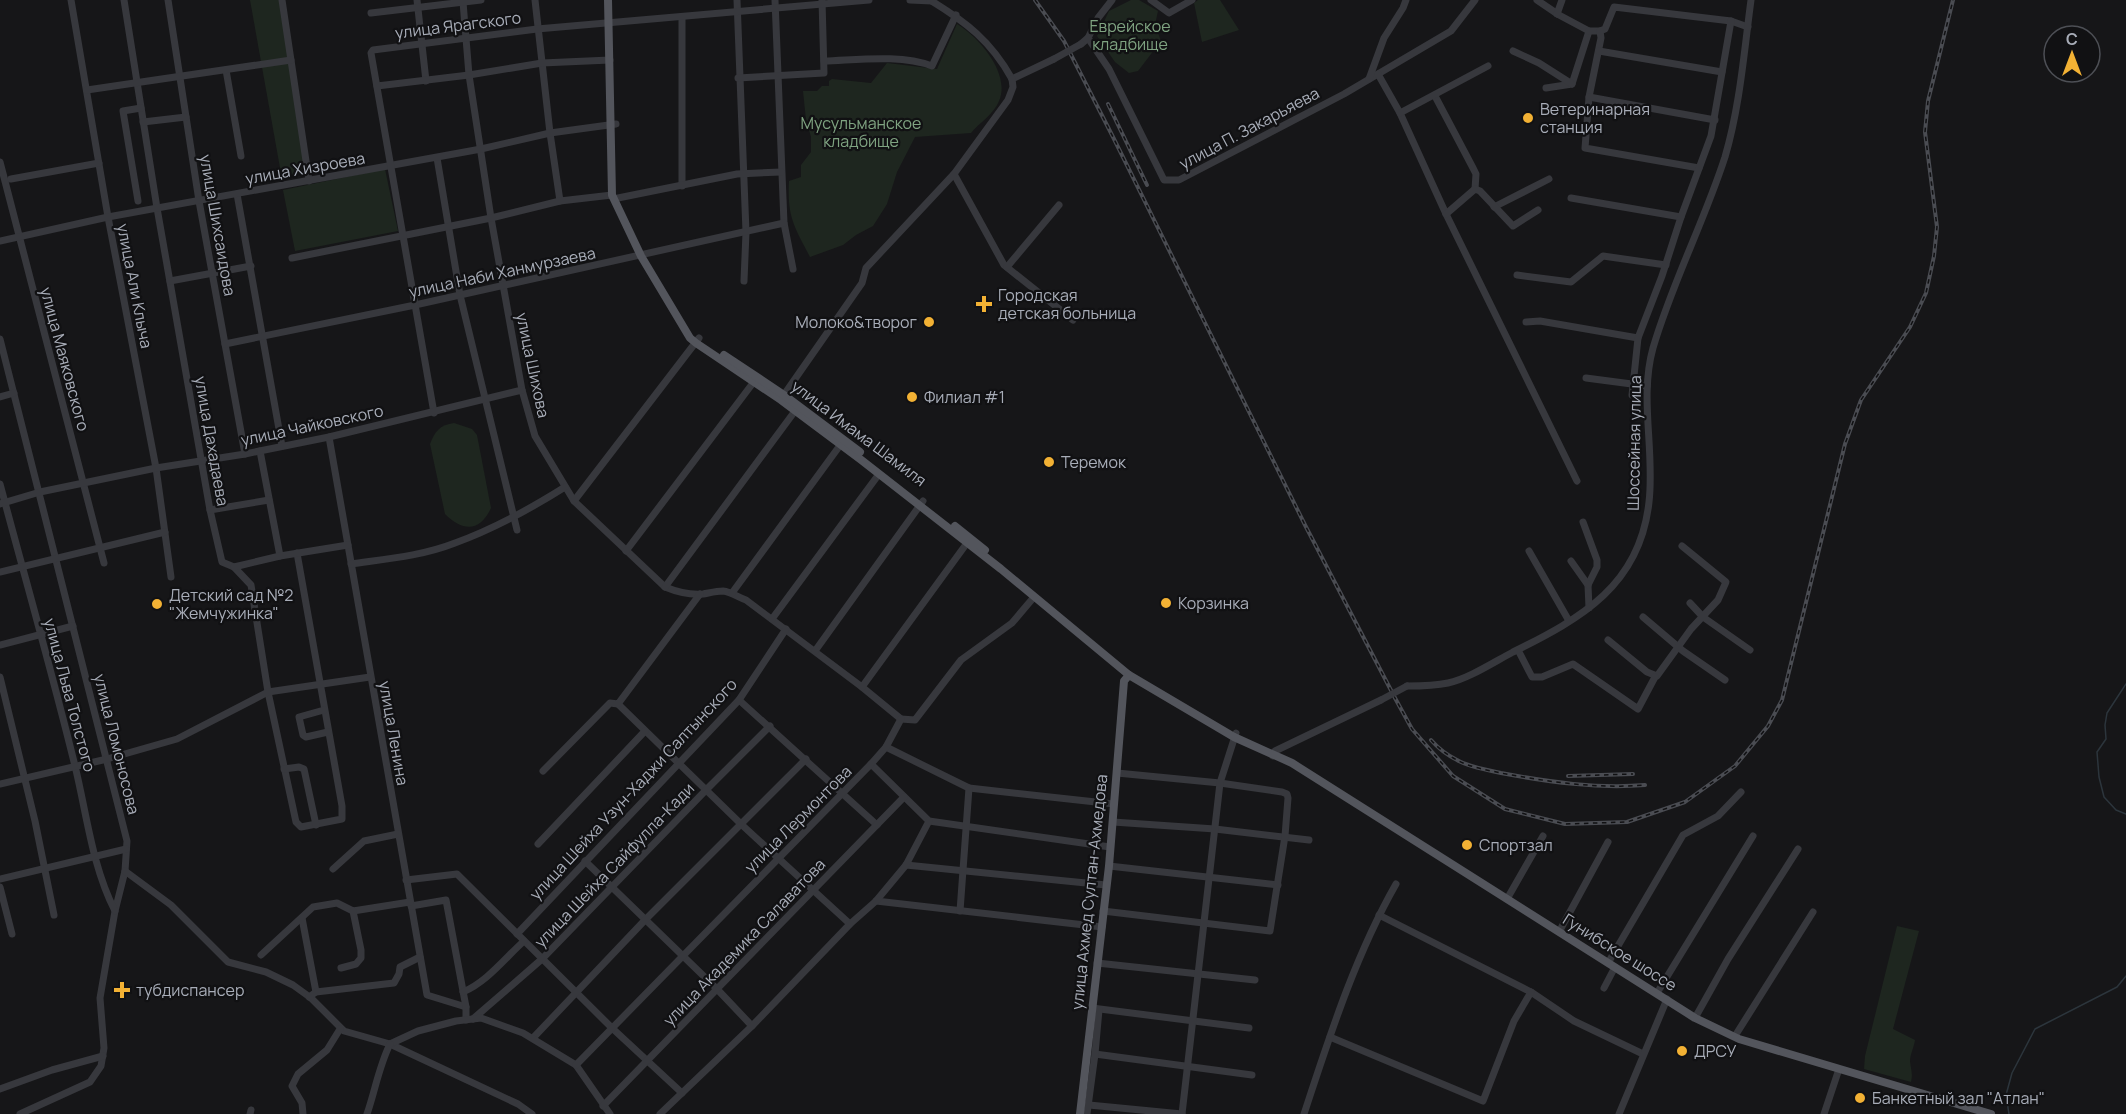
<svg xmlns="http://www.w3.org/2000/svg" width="2126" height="1114" font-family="Manrope,sans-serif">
<rect width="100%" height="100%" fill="#161618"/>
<g fill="#1e261f">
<polygon points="250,0 280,0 305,170 282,179"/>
<polygon points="1131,0 1139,0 1158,11 1155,25 1161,41 1138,71 1129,73 1115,62 1097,36 1109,11"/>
<polygon points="1198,0 1220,0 1239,30 1202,42 1194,3"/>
<path d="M 957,24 C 979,37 1011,74 999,101 C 994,114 979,123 971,133 L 915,137 L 897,172 L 887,204 L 873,226 L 856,235 L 843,245 L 810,257 C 794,226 787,217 789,181 L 801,177 L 801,165 L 811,152 L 811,137 L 806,120 L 803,91 L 817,91 L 822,86 L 829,86 L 829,81 L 832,79 L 871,83 L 887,63 L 937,69 Z"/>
<polygon points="385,169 398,231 295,251 283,190"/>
<path d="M 454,423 L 472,429 L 477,435 L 491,508 C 480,532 463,532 445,514 L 430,444 C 435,431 440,425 454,423 Z"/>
<path d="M 1897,926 L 1919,931 L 1893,1029 L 1915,1040 C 1914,1047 1910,1055 1910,1061 C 1911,1070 1913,1073 1911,1082 L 1864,1069 L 1865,1056 Z"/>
</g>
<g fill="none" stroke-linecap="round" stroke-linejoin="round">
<g stroke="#2c353c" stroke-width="1.5">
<polyline points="2126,684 2107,713 2105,725 2106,739 2097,752 2099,777 2104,797 2116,810 2126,814"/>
<polyline points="2009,1114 2006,1095 2012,1073 2035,1029 2117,987 2126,976"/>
</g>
<g stroke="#37383d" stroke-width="7">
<polyline points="71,0 108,217 156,468 171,577"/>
<polyline points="124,0 157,208 210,510 222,562 234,567 251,585 268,692 296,822 301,827 342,819 342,806 297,553"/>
<polyline points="168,0 199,201 245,454"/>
<polyline points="282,0 309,181"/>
<polyline points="417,0 426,81"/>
<polyline points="535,0 550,133 560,201"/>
<polyline points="737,0 746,232 744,281"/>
<polyline points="775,0 784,223 793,269"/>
<polyline points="910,0 932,1"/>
<path d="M 930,0 C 966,22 991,41 1012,79"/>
<polyline points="1151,0 1169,13 1192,0"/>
<polyline points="1537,0 1559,15 1589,31 1572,84 1546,88"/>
<path d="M 463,2 L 469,75 L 491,218 L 522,390 L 535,436 L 574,501 L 665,587 C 677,592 690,595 703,594 C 709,593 716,591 723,591 C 731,592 738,597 746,600 L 862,687 L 901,719"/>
<polyline points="371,13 481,0"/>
<polyline points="1557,14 1562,0"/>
<polyline points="1589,31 1600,31 1605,29 1614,7 1731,21 1748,27"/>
<polyline points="1600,31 1601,38 1589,97 1585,148 1699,168"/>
<polyline points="1088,38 1109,69 1164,180 1179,180 1344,94 1451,31 1475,0"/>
<polyline points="1081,44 1088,38 1098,18 1112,0"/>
<polyline points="1513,51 1539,63 1572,84"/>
<polyline points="1599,51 1722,72"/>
<path d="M 824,61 C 857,60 901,54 932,66 L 956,15"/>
<polyline points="226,70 241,156"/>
<polyline points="1378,74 1400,113 1446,214 1577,481"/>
<polyline points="738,78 824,73 822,0"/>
<polyline points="1012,79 1054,59"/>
<polyline points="1369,79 1384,38 1403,8 1406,0"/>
<polyline points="377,86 469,75 542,63 610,60"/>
<polyline points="87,90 291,60"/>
<polyline points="1435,96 1473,168 1476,174 1475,189"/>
<polyline points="1589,97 1715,120"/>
<polyline points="1400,113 1488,66"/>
<polyline points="143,122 186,117"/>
<polyline points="437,158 460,295 517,530"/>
<polyline points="0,162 104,563"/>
<polyline points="954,174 1004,265 1073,320"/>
<polyline points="11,179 99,163"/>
<polyline points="682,186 682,17"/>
<polyline points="237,194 282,446"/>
<polyline points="618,198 737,174 781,172"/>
<polyline points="1571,198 1681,217"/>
<polyline points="138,201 123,111 141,108"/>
<polyline points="1494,207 1549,179"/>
<polyline points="1446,214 1475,189 1480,191 1513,226 1538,210"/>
<polyline points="0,241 108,217 481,149 550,133 616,124"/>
<polyline points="292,258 491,218 560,201 612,195"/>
<polyline points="1007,267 1059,205"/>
<polyline points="1517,275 1571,282 1603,256 1666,265"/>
<polyline points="170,281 251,266"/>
<polyline points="1526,322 1540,321 1638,338"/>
<polyline points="0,339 127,841 125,871 115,911 100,998 104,1048 101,1066 90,1082 20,1114"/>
<polyline points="225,344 415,305 784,223"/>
<polyline points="1586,378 1647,386"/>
<polyline points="1632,395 1638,338 1662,276 1681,217 1711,136 1731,21"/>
<polyline points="0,397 14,393"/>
<polyline points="781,399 862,283 866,268 954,174 1008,100 1013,87 1012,79"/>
<polyline points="434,413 371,53 373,50 537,29 869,0"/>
<polyline points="329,437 427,995 466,1007"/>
<polyline points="260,451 280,556"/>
<path d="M 0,484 C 25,578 52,672 75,766 C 87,815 92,866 115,911"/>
<polyline points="574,501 699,338"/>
<polyline points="0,504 40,492 156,468 245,454 329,437 522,390"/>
<polyline points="210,510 269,500"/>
<polyline points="1583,522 1597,560 1597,567 1588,585 1589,608"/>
<polyline points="626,551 756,379"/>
<polyline points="1529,551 1569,621"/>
<polyline points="1571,561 1588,585"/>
<path d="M 351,564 C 386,559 422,556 455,543 C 494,529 530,509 565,487"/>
<polyline points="234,567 280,556 348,545"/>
<polyline points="0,572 165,532"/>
<polyline points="665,587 795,411"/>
<polyline points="732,593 841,444"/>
<polyline points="1690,603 1703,617 1750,650"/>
<polyline points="1643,617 1683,651 1725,680"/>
<polyline points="772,619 879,474"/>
<polyline points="1608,640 1647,672 1657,676 1691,629 1718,600 1726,582 1682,546"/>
<polyline points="0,645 73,626"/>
<polyline points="1518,650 1532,677 1542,677 1573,664 1638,709 1655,677"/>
<polyline points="815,651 923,501"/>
<polyline points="0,677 35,821 54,915"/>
<path d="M 1407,686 C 1420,686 1434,686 1448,683 C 1468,679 1494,662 1513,652 C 1582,618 1640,585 1649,502 C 1655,451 1639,398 1653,348 C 1672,283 1704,222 1725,157 C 1740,106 1744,52 1751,0"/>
<polyline points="862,687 967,543"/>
<polyline points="739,700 877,825"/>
<polyline points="618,704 742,825 850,924"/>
<polyline points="324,710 299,717 303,735 306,737 328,732"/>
<polyline points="901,719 915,720 961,660 1012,623 1034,597"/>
<polyline points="886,747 969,788 1114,804"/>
<polyline points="1273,756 1275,751 1381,700"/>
<polyline points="871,764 929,821 1110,847"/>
<polyline points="284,769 299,767 304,769 316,825"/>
<polyline points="543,771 610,703 618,704 700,594"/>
<polyline points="0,784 107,759 177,739 268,692 370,677"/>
<polyline points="1113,822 1215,829 1309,840"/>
<polyline points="538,844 645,731"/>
<polyline points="585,861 717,989 752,1026"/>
<polyline points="906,865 1106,885"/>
<polyline points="1109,866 1278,885"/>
<polyline points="333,869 364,841 398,834"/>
<polyline points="125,871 171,905 228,962 266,972 293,985 311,998 344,1031 390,1044 518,1104 532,1114"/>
<polyline points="0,879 126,849"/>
<polyline points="406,880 457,874 612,1028 682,1093"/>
<polyline points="0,887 12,934"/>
<polyline points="1507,899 1543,836"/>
<polyline points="876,901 1102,927"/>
<polyline points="411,906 446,900 466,1007 466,1020"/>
<polyline points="960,911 969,788"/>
<polyline points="1103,911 1270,931 1285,836 1288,798 1287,794 1282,792 1220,783 1117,773"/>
<polyline points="1379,915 1531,992 1574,1021 1643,1054"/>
<polyline points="302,918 316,992"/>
<polyline points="1559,932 1608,842"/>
<polyline points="517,934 739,700 786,629"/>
<polyline points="261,955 313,907 337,903 353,911 410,902"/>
<polyline points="1097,963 1255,980"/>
<polyline points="1608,963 1683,835 1718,816 1741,792"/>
<polyline points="341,968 356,964 361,958 361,950 353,911"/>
<polyline points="1604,988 1615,967"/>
<path d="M 463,992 C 487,982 505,958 524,941"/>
<polyline points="1657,993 1753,836"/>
<polyline points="309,997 316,992 394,983 399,974 400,967 420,957"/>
<polyline points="1092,1008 1249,1028"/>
<polyline points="1695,1018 1728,959 1798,849"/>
<polyline points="473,1019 542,959 706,790 770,726"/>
<polyline points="1735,1036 1813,912"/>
<polyline points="1330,1037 1483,1101 1514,1021 1531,992"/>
<polyline points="533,1038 645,920 806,759"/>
<polyline points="390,1044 418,1031 456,1021 481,1018 523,1033 576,1065 610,1114"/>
<polyline points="1095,1054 1252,1075"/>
<polyline points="576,1065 871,764 886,747 901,719"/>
<polyline points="0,1089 52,1070 103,1056"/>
<polyline points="1089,1105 1182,1114"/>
<polyline points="603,1106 904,797"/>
<polyline points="250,1114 251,1110"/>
<polyline points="303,1114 302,1103 292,1086 298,1074 327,1050 340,1029"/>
<path d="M 367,1114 C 375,1091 379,1066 390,1044"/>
<polyline points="660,1114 752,1026 850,924 876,901 906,865 929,821"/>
<polyline points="1087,1114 1095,1054 1099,1010"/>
<polyline points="1182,1114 1220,783 1236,733"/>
<path d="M 1304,1114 C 1330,1035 1355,956 1396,884"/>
<polyline points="1619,1114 1667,999"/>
<polyline points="1824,1114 1839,1069"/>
</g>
<g stroke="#53555c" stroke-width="8">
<polyline points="608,0 612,195 641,256 690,338 696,343 781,400 860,459 1001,569 1129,675 1234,737 1292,763 1695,1018 1739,1039 1991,1114"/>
<polyline points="724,355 784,395 860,452"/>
<polyline points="955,526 985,550"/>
<polyline points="1080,1114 1109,866 1124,681 1129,675"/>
</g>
<defs>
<g id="rail">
<polyline points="1035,0 1064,41 1113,137 1305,525 1395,698 1412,729 1453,776 1505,809 1565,824 1627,822 1685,802 1735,766 1768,726 1782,700 1845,444 1861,400 1910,327 1926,293 1934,256 1937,227 1925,132 1928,101 1953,0"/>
<polyline points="1108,104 1147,185"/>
<path d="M 1431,740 C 1438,748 1447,755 1457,760 C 1469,767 1487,770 1501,773 C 1549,782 1597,789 1645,785"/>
<polyline points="1568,776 1633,774"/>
</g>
</defs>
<use href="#rail" stroke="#4a4c52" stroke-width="4"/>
<use href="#rail" stroke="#111113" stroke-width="1.5" stroke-dasharray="4.5" stroke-linecap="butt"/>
<g stroke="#37383d" stroke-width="7">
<polyline points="1054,59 1081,44"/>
<polyline points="1381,700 1407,686"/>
</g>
</g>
<g fill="#f2b134" stroke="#111113" stroke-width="2">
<circle cx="1528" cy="118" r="6"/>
<path d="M981 295h6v6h6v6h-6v6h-6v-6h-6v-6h6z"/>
<circle cx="929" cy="322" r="6"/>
<circle cx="912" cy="397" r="6"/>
<circle cx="1049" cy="462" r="6"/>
<circle cx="1166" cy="603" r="6"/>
<circle cx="157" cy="604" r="6"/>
<circle cx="1467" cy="845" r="6"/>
<path d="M119 981h6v6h6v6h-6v6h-6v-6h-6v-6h6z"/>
<circle cx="1682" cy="1051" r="6"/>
<circle cx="1860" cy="1098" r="6"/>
</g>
<g text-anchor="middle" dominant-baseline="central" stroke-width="4.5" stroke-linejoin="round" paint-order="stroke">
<g font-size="16" fill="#a8adb8" stroke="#111113">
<text transform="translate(458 25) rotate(-7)">улица Ярагского</text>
<text transform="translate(1249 128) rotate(-28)">улица П. Закарьяева</text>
<text transform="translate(305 168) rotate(-10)">улица Хизроева</text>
<text transform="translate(218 225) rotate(80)">улица Шихсаидова</text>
<text transform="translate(502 272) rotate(-12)">улица Наби Ханмурзаева</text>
<text transform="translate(135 286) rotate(79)">улица Али Клыча</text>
<text transform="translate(65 359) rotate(75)">улица Маяковского</text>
<text transform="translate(533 365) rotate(78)">улица Шихова</text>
<text transform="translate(312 425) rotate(-12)">улица Чайковского</text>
<text transform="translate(859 433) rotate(37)">улица Имама Шамиля</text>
<text transform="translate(212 441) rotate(80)">улица Дахадаева</text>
<text transform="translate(1634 443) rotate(-89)">Шоссейная улица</text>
<text transform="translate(70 695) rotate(75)">улица Льва Толстого</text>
<text transform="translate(394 733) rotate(80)">улица Ленина</text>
<text transform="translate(117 744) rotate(76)">улица Ломоносова</text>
<text transform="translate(633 789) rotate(-47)">улица Шейха Узун-Хаджи Салтынского</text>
<text transform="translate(798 819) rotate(-45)">улица Лермонтова</text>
<text transform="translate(614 865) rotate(-46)">улица Шейха Сайфулла-Кади</text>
<text transform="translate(1089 892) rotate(-84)">улица Ахмед Султан-Ахмедова</text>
<text transform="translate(744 942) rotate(-46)">улица Академика Салаватова</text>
<text transform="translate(1620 952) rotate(32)">Гунибское шоссе</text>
</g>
<g font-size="16" fill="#7fa381" stroke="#111113">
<text x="1130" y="26">Еврейское<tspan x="1130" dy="18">кладбище</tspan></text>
<text x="861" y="123">Мусульманское<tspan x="861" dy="18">кладбище</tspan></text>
</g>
<g font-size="16" fill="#a8adb8" stroke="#111113" text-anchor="start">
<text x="1540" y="109">Ветеринарная<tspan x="1540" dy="18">станция</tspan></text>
<text x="998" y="295">Городская<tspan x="998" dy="18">детская больница</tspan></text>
<text x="917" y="322" text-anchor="end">Молоко&amp;творог</text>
<text x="924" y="397">Филиал #1</text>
<text x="1061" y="462">Теремок</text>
<text x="169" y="595">Детский сад №2<tspan x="169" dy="18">"Жемчужинка"</tspan></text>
<text x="1178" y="603">Корзинка</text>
<text x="1479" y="845">Спортзал</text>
<text x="136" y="990">тубдиспансер</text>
<text x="1694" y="1051">ДРСУ</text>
<text x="1872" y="1098">Банкетный зал "Атлан"</text>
</g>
</g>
<g transform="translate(2072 54)"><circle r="28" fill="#111113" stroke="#4d4f55" stroke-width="1.5"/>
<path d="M0-4.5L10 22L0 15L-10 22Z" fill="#f2b134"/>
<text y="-9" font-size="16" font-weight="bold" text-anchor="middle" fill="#a8adb8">С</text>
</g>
</svg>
